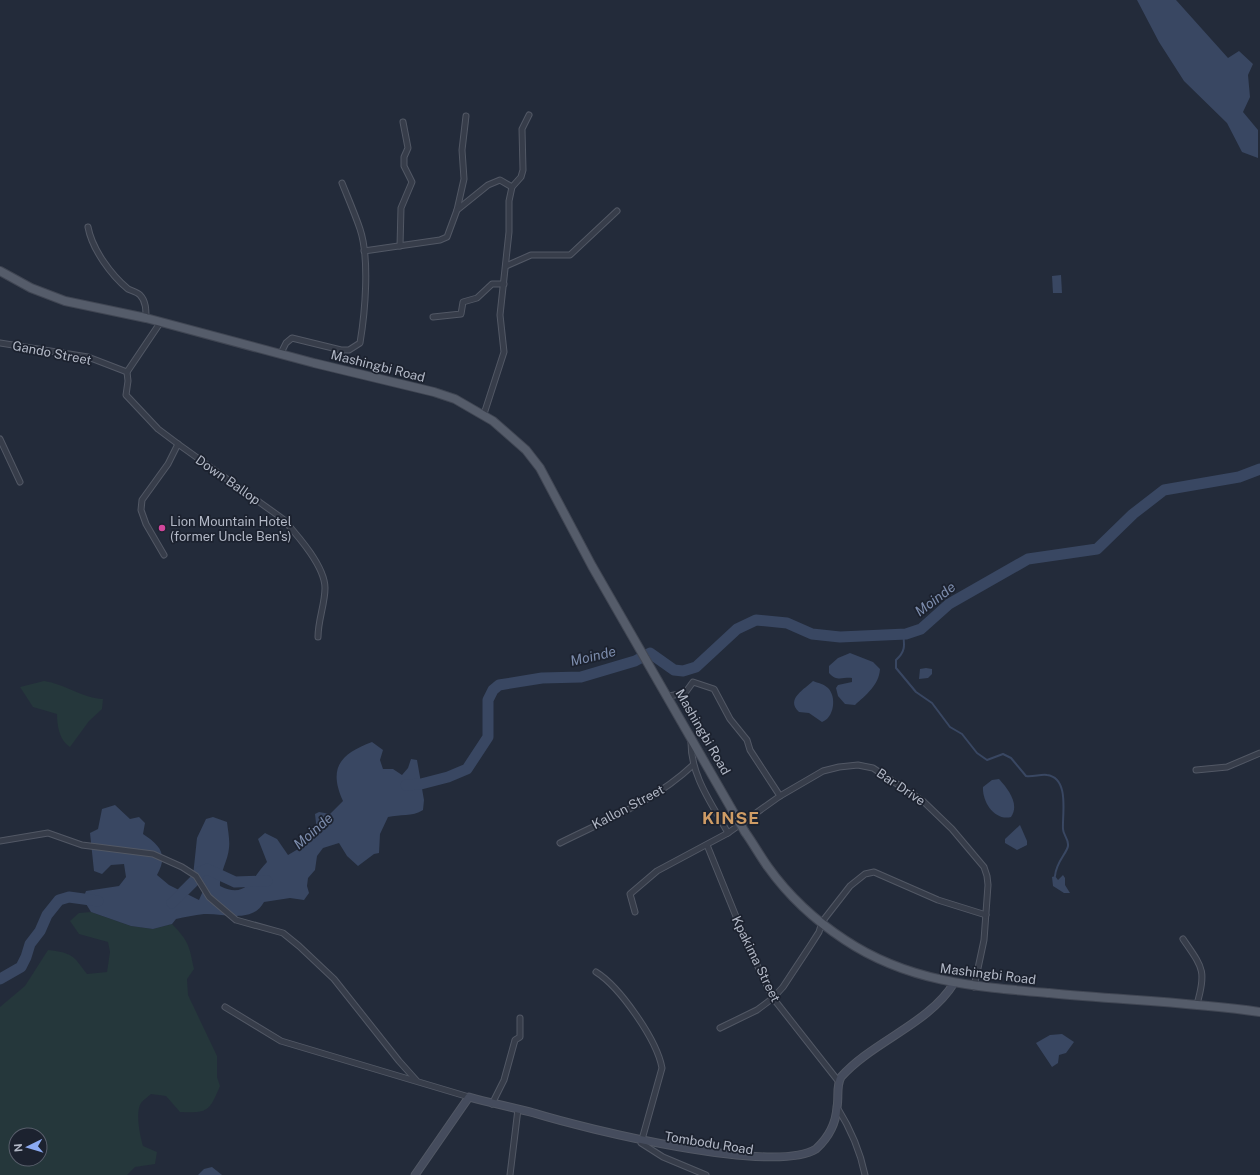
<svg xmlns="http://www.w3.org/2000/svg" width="1260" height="1175" font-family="'Public Sans',sans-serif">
<rect width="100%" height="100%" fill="#232b3a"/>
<g fill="#25373b" fill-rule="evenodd">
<path d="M 44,681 C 65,684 82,698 103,699 L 102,709 L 89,721 L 70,747 C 59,740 57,725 57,714 L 33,707 L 20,687 Z"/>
<path d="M 91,912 L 131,926 L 153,929 L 172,924 C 189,942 189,945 194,969 L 187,979 L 188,995 L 217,1056 L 217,1077 L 220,1086 C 209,1112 208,1113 180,1112 L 166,1096 L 151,1094 C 148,1097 144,1099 141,1103 C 135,1112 140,1136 143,1146 L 157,1152 L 155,1164 L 135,1167 L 127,1175 L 0,1175 L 0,1007 L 25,986 L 48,950 C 72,953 73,955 87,974 L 107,972 L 110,952 L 108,942 L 79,934 L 70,921 L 79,913 ZM 16,1135 L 40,1135 L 40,1159 L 16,1159 Z"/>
</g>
<g fill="#394762">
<polygon points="1137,0 1176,0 1228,58 1239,51 1253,64 1248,75 1250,97 1243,112 1258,130 1258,158 1242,152 1227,123 1184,81 1159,42"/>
<polygon points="1061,275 1062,293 1053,293 1052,276"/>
<path d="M 850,653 L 873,662 L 880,669 C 879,685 866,695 855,705 L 845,704 L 838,696 L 836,688 L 838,685 L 852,682 L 852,678 C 842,677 837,682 829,673 L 829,666 L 838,658 Z"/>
<polygon points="926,668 932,669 932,674 928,678 919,679 920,669"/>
<path d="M 813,681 C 818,683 824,684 828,688 C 837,697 834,718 822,722 L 809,713 L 799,712 C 785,699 805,689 813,681 Z"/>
<path d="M 372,742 L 383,750 L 380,760 L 383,769 L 393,769 L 402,775 L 408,768 L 411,759 L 417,760 L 424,800 L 423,810 C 412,817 400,814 388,817 L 380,834 L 379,853 L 374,854 L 358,866 L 347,856 L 339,843 L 323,848 L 317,856 L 315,870 L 308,878 L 307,886 L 309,893 L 304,900 L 290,898 L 264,902 C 252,924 224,913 204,914 C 194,915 185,917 176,919 L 172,924 L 153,929 L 131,926 L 91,912 L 83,899 L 86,891 L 119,886 L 126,877 L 124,864 L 111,865 L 102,874 L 94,871 L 90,833 L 98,829 L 102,809 L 115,805 L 130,819 L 139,817 L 145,823 L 143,834 C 161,846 168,855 157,875 L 169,885 L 199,900 L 203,891 L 193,876 L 197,838 L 206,819 L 213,817 L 227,822 C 228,831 230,840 229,848 C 228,861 219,874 220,886 C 247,900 252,877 267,862 L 258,839 L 265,833 L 277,839 L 288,855 L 310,842 L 317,832 L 315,814 L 319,812 L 330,814 L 343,801 C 328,768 340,754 372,742 Z"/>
<path d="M 999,779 C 1008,789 1020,804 1011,817 C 994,821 982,801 983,787 L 992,780 Z"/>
<polygon points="1020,825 1027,841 1027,845 1017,850 1005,843 1005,839"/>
<polygon points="1063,875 1065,878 1065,885 1070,893 1064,893 1053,886 1052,877 1055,876 1058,880"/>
<polygon points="1062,1034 1074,1042 1066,1053 1059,1055 1058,1063 1052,1067 1036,1043 1050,1035"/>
<polygon points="212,1167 222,1175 198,1175 204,1169"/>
</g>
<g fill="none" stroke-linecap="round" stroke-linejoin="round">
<path stroke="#394762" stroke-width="2" d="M 903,634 C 905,646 905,652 896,660 L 896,668 L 916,692 L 932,703 L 950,727 L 962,734 L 977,753 L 987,760 L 1003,754 L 1011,758 L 1026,776 C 1033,777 1041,774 1047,775 C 1070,778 1062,815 1063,829 C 1063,835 1069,839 1068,846 C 1067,853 1056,862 1055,876"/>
<g stroke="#394762" stroke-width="11">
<polyline points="406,785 421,784 448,777 467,769 488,737 488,700 493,690 499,685 542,678 581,677 635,661 650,653 674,670 683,671 696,667 737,629 756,620 787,623 812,634 840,637 906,634 921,629 949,604 1028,559 1097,549 1133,514 1164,490 1239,477 1260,469"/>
<polyline points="172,903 197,878 200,872 207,869 235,882 267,881"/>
<polyline points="0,979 21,967 26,957 30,944 40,931 47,915 59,900 69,897 98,901"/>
</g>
<defs>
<g id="street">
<polyline points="457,210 464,179 462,150 466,116"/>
<path d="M 88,227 C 92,249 111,275 128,289 C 132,291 137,292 140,295 C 146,301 146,310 146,318"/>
<polyline points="400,246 401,208 412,182 404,166 404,157 408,148 403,122"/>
<polyline points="364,251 440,240 447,237 457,210 488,185 500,180 512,187"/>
<polyline points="506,266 531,255 570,255 617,211"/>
<polyline points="433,317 461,314 463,302 477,298 492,284 504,284"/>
<path d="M 160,323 L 127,372 L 128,381 L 126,395 L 158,429 L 178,444 L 283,519 C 297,535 325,566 325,588 C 325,604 318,620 318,637"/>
<polyline points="0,343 88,357 127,372"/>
<path d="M 281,353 L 286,343 L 292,338 L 341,350 L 349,350 L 360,343 C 365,313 370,259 360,229 C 355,214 348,198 342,183"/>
<polyline points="484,414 504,352 500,315 509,232 509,201 512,187 521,177 523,170 522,129 529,115"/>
<polyline points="0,439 20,482"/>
<polyline points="164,555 146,524 141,510 142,500 168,464 178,444"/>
<polyline points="669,696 685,693 693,682 714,689 730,719 747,740 750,750 780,796"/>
<path d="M 691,740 C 690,775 712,804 728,833"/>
<polyline points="1196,770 1227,767 1260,753"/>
<polyline points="0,841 48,833 82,845 153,854 182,867 196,876 209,897 236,920 283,933 299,946 334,979 399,1061 416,1080"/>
<path d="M 560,843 C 606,820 655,801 693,765"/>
<polyline points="707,845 748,946 773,998 839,1082"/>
<polyline points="635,912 630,894 657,871 728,833 780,796 823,771 839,767 858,765 873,768 924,802 952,829 984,867 987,876 988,885 984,940 974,987"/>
<path d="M 1183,939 C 1202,967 1207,970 1197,1004"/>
<path d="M 596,972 C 620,987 657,1040 662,1068 L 641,1143 L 663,1157 L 706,1175"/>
<polyline points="225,1007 281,1041 469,1097"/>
<polyline points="720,1028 757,1010 773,998 783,987 812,943 819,932 822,922 850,886 865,874 874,872 938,900 986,915"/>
<polyline points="492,1104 504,1080 515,1040 520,1037 520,1018"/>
<path d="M 837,1107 C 850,1128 860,1150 865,1175"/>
<polyline points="510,1175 518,1109"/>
</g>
<path id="secondary" d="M 415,1175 L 469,1097 C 490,1103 512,1107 534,1113 C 586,1129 774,1175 816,1149 C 828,1138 836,1123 837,1107 C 839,1097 836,1086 841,1077 C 873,1041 929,1024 954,983"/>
<g id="primary">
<polyline points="0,271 31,288 65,301 146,318 314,363 434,392 455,399 493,421 526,450 540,468 592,566 735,815"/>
<path d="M 745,832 C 753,843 760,856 768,867 C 788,895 816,921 845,940 C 908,982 976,987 1049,993 C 1120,1000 1190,1002 1260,1012"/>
</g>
</defs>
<use href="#street" stroke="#525865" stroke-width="7"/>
<use href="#secondary" stroke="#525865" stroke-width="9"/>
<use href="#primary" stroke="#404653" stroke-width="10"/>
<use href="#street" stroke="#373d4a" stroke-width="5"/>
<use href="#secondary" stroke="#454c5d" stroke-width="7"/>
<use href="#primary" stroke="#555c6a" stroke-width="8"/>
<defs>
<polyline id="primary-bridge" points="735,815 745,832"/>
</defs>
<use href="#primary-bridge" stroke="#404653" stroke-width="10" stroke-linecap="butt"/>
<use href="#primary-bridge" stroke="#555c6a" stroke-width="8"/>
</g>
<circle fill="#d1479c" stroke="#1c222f" stroke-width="1.5" cx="162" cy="528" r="4"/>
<g text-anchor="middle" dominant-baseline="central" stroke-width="3.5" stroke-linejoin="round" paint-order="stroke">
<g font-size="13" fill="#b2b8c6" stroke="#1c222f">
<text transform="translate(52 353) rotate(11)">Gando Street</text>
<text transform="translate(378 366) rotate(14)">Mashingbi Road</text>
<text transform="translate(228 480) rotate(35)">Down Ballop</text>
<text transform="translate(703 732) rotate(60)">Mashingbi Road</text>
<text transform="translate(901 787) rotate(34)">Bar Drive</text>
<text transform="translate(628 807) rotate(-28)">Kallon Street</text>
<text transform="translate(756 959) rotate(64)">Kpakima Street</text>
<text transform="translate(988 974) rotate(7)">Mashingbi Road</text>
<text transform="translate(709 1143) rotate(9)">Tombodu Road</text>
</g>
<g font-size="13" fill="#b2b8c6" stroke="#1c222f" text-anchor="start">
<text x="170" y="521">Lion Mountain Hotel<tspan x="170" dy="15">(former Uncle Ben's)</tspan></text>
</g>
<g font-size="14" font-style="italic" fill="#7c8cac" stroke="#1c222f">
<text transform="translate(935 599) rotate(-37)">Moinde</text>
<text transform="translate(593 656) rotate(-13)">Moinde</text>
<text transform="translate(313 831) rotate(-41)">Moinde</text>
</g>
<g font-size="17" font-weight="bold" letter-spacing="1" fill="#cf9c65" stroke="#1c222f">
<text x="731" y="818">KINSE</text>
</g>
</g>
<g transform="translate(28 1147) rotate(265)"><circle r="19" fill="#1c222f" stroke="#585e6b"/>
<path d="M0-3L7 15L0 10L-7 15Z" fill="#8baaf2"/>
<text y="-6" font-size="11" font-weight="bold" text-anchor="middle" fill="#b2b8c6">N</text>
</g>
</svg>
